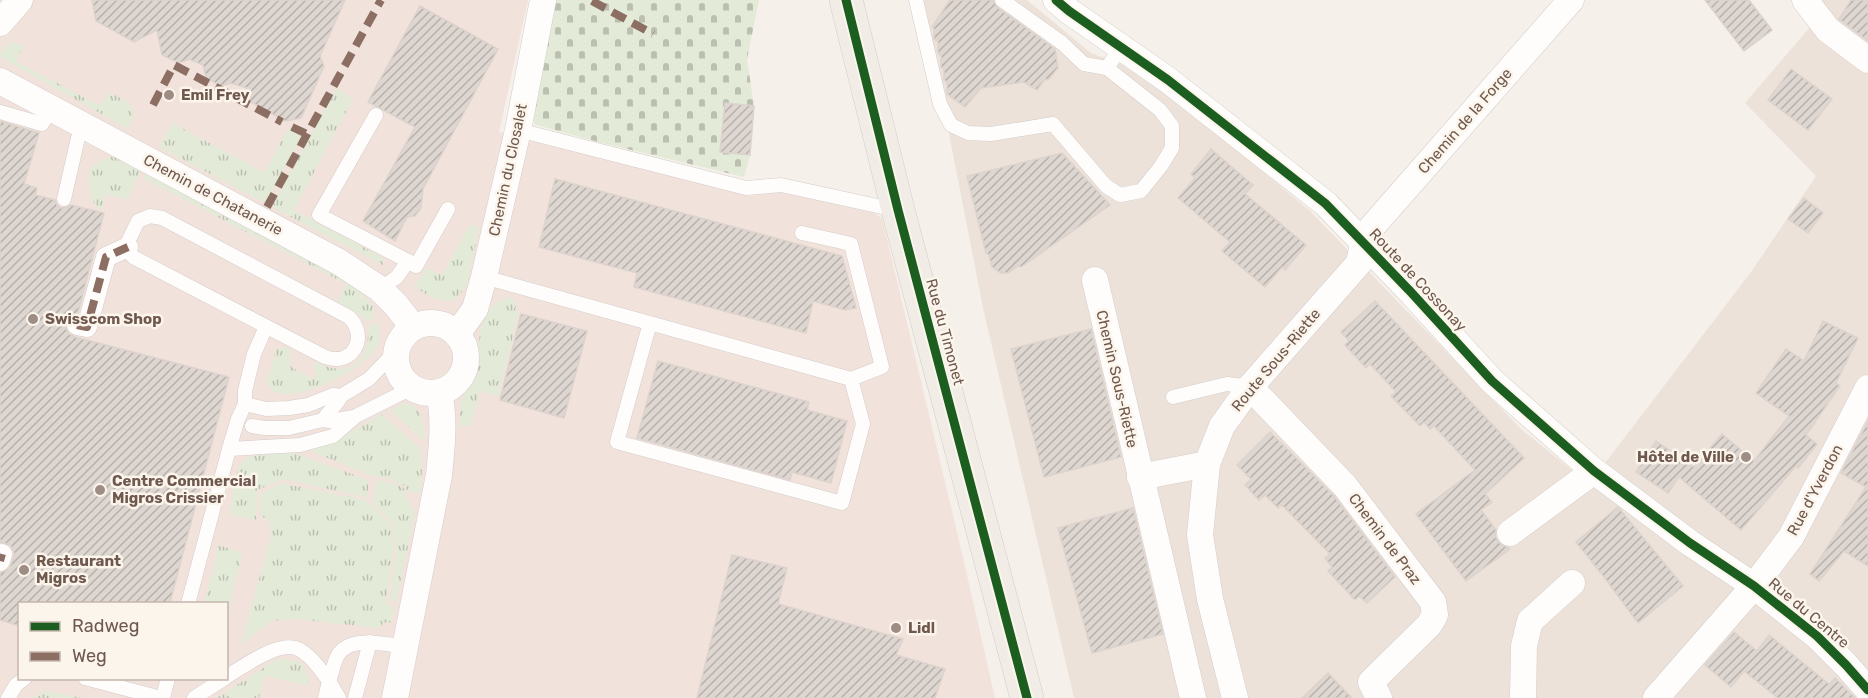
<svg xmlns="http://www.w3.org/2000/svg" width="1868" height="698" font-family="Rubik,sans-serif">
<defs>
<pattern id="grass-tufts" width="24" height="20" patternUnits="userSpaceOnUse" patternTransform="scale(1.5)"><rect width="24" height="20" fill="#e3ead7"/><path d="M3 7l-1-3M5 7V3M7 7l1-3M15 17l-1-3M17 17v-4M19 17l1-3" fill="none" stroke="#bcc0b1"/></pattern>
<pattern id="cemetery-stones" width="16" height="16" patternUnits="userSpaceOnUse" patternTransform="scale(1.5)"><rect width="16" height="16" fill="#e3ead7"/><path d="M2 7V4a2 2 0 0 1 4 0v3zM10 15v-3a2 2 0 0 1 4 0v3z" fill="#bcc0b1"/></pattern>
<pattern id="building-hatch" width="6" height="6" patternUnits="userSpaceOnUse" patternTransform="scale(1.5)"><rect width="6" height="6" fill="#ded6d0"/><path d="M-1 1l2-2M0 6l6-6M5 7l2-2" fill="none" stroke="#b8b0ab"/></pattern>
</defs>
<rect width="100%" height="100%" fill="#f5f0ea"/>
<polygon fill="#ede2d9" points="923,0 1027,0 1091,53 1143,72 1310,211 1522,430 1589,484 1751,272 1816,176 1745,103 1810,27 1791,0 1868,0 1868,698 1074,698 983,308"/>
<path fill="#f2e2dc" fill-rule="evenodd" d="M 0,0 L 528,0 L 499,132 L 749,196 L 780,191 L 874,213 L 882,218 L 961,549 L 995,698 L 0,698 ZM 20,604 L 226,604 L 226,678 L 20,678 Z"/>
<g fill="url(#grass-tufts)">
<path d="M 11,42 L 24,46 L 16,61 L 100,106 L 108,92 C 129,102 140,104 128,129 L 0,57 L 3,49 Z"/>
<polygon points="336,88 353,99 294,210 383,258 383,265 274,208 273,203"/>
<polygon points="172,123 264,172 289,127 303,134 268,199 263,202 159,147"/>
<path d="M 109,157 L 117,157 L 141,170 L 127,200 L 106,194 L 102,210 C 87,201 87,181 91,167 Z"/>
<polygon points="147,172 334,272 361,292 375,309 372,313 374,318 367,321 354,311 337,302 346,284 143,178"/>
<path d="M 470,224 L 479,228 L 467,285 L 455,300 C 437,302 428,297 415,286 L 426,268 L 442,275 Z"/>
<polygon points="511,297 516,305 515,311 519,312 498,397 480,390 471,426 459,425 461,400 475,368 480,334 485,315 497,302"/>
<path d="M 376,323 C 379,329 381,334 380,341 C 374,367 278,416 267,383 L 276,350 L 282,347 L 290,347 L 291,367 L 316,380 L 314,361 C 350,380 368,363 369,325 Z"/>
<path d="M 404,403 C 422,404 423,423 425,438 L 422,439 L 391,411 L 391,409 Z"/>
<polygon points="381,414 421,449 422,470 420,495 407,490 405,486 388,479 369,475 309,450 332,443"/>
<polygon points="292,452 368,480 368,498 284,479 257,490 256,520 229,514 239,465 248,457"/>
<polygon points="376,480 388,482 403,487 415,514 396,603 390,599 396,551 393,522 373,504"/>
<polygon points="281,483 365,500 391,524 394,549 386,602 395,609 391,622 383,623 380,628 295,619 272,621 241,644 271,536 269,521 260,515 259,495"/>
<polygon points="219,545 242,553 227,621 226,604 204,603"/>
<polygon points="283,659 301,663 308,675 309,686 265,676 259,698 216,698 276,660"/>
<polygon points="47,691 82,698 31,698"/>
</g>
<polygon fill="url(#cemetery-stones)" points="551,0 759,0 747,59 754,106 750,155 744,177 598,142 537,125 527,114"/>
<g fill="url(#building-hatch)" stroke="#ddd3cd" stroke-width="1.5">
<polygon points="92,0 345,0 320,56 324,66 301,118 285,121 249,101 247,88 231,83 220,86 206,77 203,65 189,59 179,63 162,55 157,30 134,42 96,21"/>
<polygon points="950,0 993,0 997,7 1055,49 1058,68 1048,80 1045,79 1037,90 1024,82 981,88 965,107 947,94 947,82 944,80 944,69 941,67 941,56 938,53 938,42 934,39 934,29 932,27"/>
<polygon points="1705,0 1749,0 1772,30 1744,51"/>
<polygon points="1851,0 1868,0 1868,41 1839,19"/>
<polygon points="420,6 498,49 423,189 421,208 415,216 407,217 395,241 363,221 415,127 368,102"/>
<polygon points="1791,69 1832,99 1808,130 1768,100"/>
<polygon points="725,103 754,106 750,155 720,152"/>
<polygon points="0,121 39,133 24,184 37,188 35,195 55,200 57,205 61,208 67,207 71,205 104,213 78,313 68,317 65,322 66,328 69,334 75,337 229,377 170,603 20,603 20,626 0,620 0,573 9,569 14,557 14,552 10,545 0,542"/>
<polygon points="1211,149 1253,185 1245,194 1306,245 1285,270 1282,267 1265,287 1222,251 1230,242 1178,198 1195,178 1191,174"/>
<polygon points="1062,153 1110,205 1021,267 1018,266 1008,273 1001,273 992,267 989,255 986,253 967,176"/>
<polygon points="555,179 842,256 856,308 845,310 813,301 806,333 634,287 637,273 539,247"/>
<polygon points="1804,198 1823,213 1808,233 1788,219"/>
<polygon points="1375,301 1524,458 1485,494 1492,502 1481,510 1496,530 1495,535 1498,542 1510,549 1466,581 1416,514 1475,470 1434,426 1430,429 1424,422 1420,426 1391,396 1396,392 1370,364 1366,368 1345,345 1349,341 1341,332"/>
<polygon points="521,314 587,331 564,418 500,400"/>
<polygon points="1823,321 1858,338 1836,383 1840,386 1806,435 1817,444 1798,468 1796,466 1741,530 1679,477 1668,493 1636,472 1656,441 1694,467 1722,434 1754,461 1789,416 1756,393 1786,349 1804,361"/>
<polygon points="1091,329 1121,457 1044,477 1011,349"/>
<polygon points="658,361 809,402 807,410 847,421 831,483 792,472 790,480 637,438"/>
<polygon points="1868,421 1868,566 1844,551 1819,581 1810,574 1866,487 1841,473"/>
<polygon points="1270,432 1334,496 1395,577 1367,603 1359,596 1355,600 1328,571 1332,567 1325,558 1330,554 1282,505 1278,508 1265,495 1259,500 1245,485 1251,479 1237,465"/>
<polygon points="1618,507 1683,586 1638,623 1604,577 1576,542"/>
<polygon points="1133,508 1163,634 1092,653 1058,528"/>
<polygon points="732,555 787,568 778,604 903,639 896,655 945,669 935,698 697,698"/>
<polygon points="1734,632 1757,651 1769,635 1829,684 1835,678 1855,698 1778,698 1744,671 1731,687 1705,665"/>
<polygon points="1328,673 1352,698 1302,698"/>
</g>
<g fill="none" stroke-linecap="round" stroke-linejoin="round">
<defs>
<g id="service">
<polyline points="916,0 940,104 951,125 968,133 991,134 1053,124 1106,186 1120,195 1141,191 1161,166 1172,148 1172,126 1160,110 1107,68 1121,47"/>
<polyline points="1002,0 1062,43 1084,64 1107,68"/>
<polyline points="0,112 42,124 51,109"/>
<polyline points="376,115 319,215 408,261 397,277 380,289"/>
<polyline points="518,130 746,188 781,185 896,210"/>
<polyline points="64,199 78,138 84,127"/>
<path d="M 150,216 L 162,218 L 349,317 C 369,337 353,367 325,357 L 133,257 L 129,252 L 127,244 L 138,221 Z"/>
<polyline points="802,233 851,244 882,367 851,379"/>
<polyline points="408,261 416,266 448,209"/>
<polyline points="484,277 851,379 863,424 842,503 617,442 650,323"/>
<polyline points="1173,397 1227,384 1250,387"/>
<polyline points="245,404 266,409 289,408 308,405 333,395 341,396 369,379 395,352"/>
<path d="M 323,420 C 329,410 337,406 341,396"/>
<polyline points="252,426 265,428 289,428 323,420 330,421 354,417"/>
<polyline points="229,449 300,445 333,436 356,416 412,388"/>
<polyline points="188,604 229,449 238,419 245,404 245,391 254,354 266,327"/>
<path d="M 226,677 C 243,667 281,638 300,650 C 312,657 321,670 329,681 L 325,698"/>
<polyline points="85,678 161,698"/>
<polyline points="8,698 16,685 25,678"/>
<polyline points="163,698 168,678"/>
<polyline points="194,698 225,678"/>
<path d="M 339,698 L 329,681 C 332,673 334,662 338,655 C 350,635 387,644 405,647"/>
<polyline points="355,698 370,642"/>
</g>
<g id="pedestrian">
<polyline points="77,325 87,327 106,257 128,247"/>
<polyline points="0,561 2,554"/>
</g>
<g id="minor">
<polyline points="1056,0 1069,11 1168,80 1326,204 1409,290 1492,381 1594,471 1690,543 1754,586 1817,636 1846,665 1868,690"/>
<polyline points="1805,0 1828,30 1868,60"/>
<polyline points="0,23 20,0"/>
<polyline points="0,81 339,262 380,289 396,305 413,327"/>
<polyline points="1095,280 1193,698"/>
<circle cx="431" cy="358" r="35"/>
<polyline points="457,334 475,309 484,277 518,130 543,0"/>
<polyline points="1250,387 1345,486 1433,602 1435,615 1429,625 1371,682 1379,698"/>
<polyline points="1140,477 1207,464"/>
<polyline points="1510,533 1594,471"/>
<path d="M 395,698 L 439,475 C 442,447 445,419 439,392"/>
<polyline points="1235,698 1210,599 1200,535 1207,464 1222,426 1250,387 1359,263 1363,244 1372,227 1571,0"/>
<polyline points="1523,698 1524,646 1530,621 1572,583"/>
<polyline points="1656,698 1754,586 1791,537 1868,388"/>
</g>
<polyline id="primary" points="846,0 898,210 1027,698"/>
</defs>
<use href="#service" stroke="#d4cdc9" stroke-width="15"/>
<use href="#pedestrian" stroke="#d4cdc9" stroke-width="21"/>
<use href="#minor" stroke="#d4cdc9" stroke-width="27"/>
<use href="#primary" stroke="#d3cbc7" stroke-width="34"/>
<use href="#service" stroke="#fefdfc" stroke-width="14"/>
<use href="#pedestrian" stroke="#fefdfc" stroke-width="20"/>
<use href="#minor" stroke="#fefdfc" stroke-width="26"/>
<use href="#primary" stroke="#f1ece6" stroke-width="33"/>
<g stroke="#8d6e63" stroke-width="8" stroke-dasharray="15 8" stroke-linecap="butt">
<polyline points="592,1 653,34"/>
<polyline points="153,105 174,65 282,122"/>
<polyline points="292,127 307,134"/>
<polyline points="267,207 381,0"/>
<polyline points="77,325 87,327 106,257 128,247"/>
<polyline points="0,561 2,554"/>
</g>
<defs>
<g id="cycleway">
<polyline points="846,0 898,210 1027,698"/>
<polyline points="1056,0 1069,11 1168,80 1326,204 1409,290 1492,381 1594,471 1690,543 1754,586 1817,636 1846,665 1868,690"/>
</g>
</defs>
<use href="#cycleway" stroke="#fcf5ec" stroke-width="13"/>
<use href="#cycleway" stroke="#1b5e20" stroke-width="9"/>
</g>
<g fill="#9e8d85" stroke="#fcf5ec" stroke-width="2">
<circle cx="169" cy="95" r="6"/>
<circle cx="33" cy="319" r="6"/>
<circle cx="1746" cy="457" r="6"/>
<circle cx="100" cy="490" r="6"/>
<circle cx="24" cy="570" r="6"/>
<circle cx="896" cy="628" r="6"/>
</g>
<g text-anchor="middle" dominant-baseline="central" stroke-width="5" stroke-linejoin="round" paint-order="stroke">
<g font-size="15" font-weight="bold" fill="#6f584e" stroke="#fcf5ec" text-anchor="start">
<text x="181" y="95">Emil Frey</text>
<text x="45" y="319">Swisscom Shop</text>
<text x="1734" y="457" text-anchor="end">Hôtel de Ville</text>
<text x="112" y="481">Centre Commercial<tspan x="112" dy="17">Migros Crissier</tspan></text>
<text x="36" y="561">Restaurant<tspan x="36" dy="17">Migros</tspan></text>
<text x="908" y="628">Lidl</text>
</g>
<g font-size="15" fill="#6f584e" stroke="#fcf5ec">
<text transform="translate(1465 121) rotate(-49)">Chemin de la Forge</text>
<text transform="translate(508 170) rotate(-78)">Chemin du Closalet</text>
<text transform="translate(213 195) rotate(28)">Chemin de Chatanerie</text>
<text transform="translate(1418 280) rotate(47)">Route de Cossonay</text>
<text transform="translate(945 332) rotate(75)">Rue du Timonet</text>
<text transform="translate(1276 360) rotate(-50)">Route Sous-Riette</text>
<text transform="translate(1117 379) rotate(77)">Chemin Sous-Riette</text>
<text transform="translate(1815 490) rotate(-62)">Rue d'Yverdon</text>
<text transform="translate(1385 539) rotate(53)">Chemin de Praz</text>
<text transform="translate(1809 613) rotate(40)">Rue du Centre</text>
</g>
</g>
<rect x="18" y="602" width="210" height="78" fill="#fcf5ec" stroke="#c4b6ad" stroke-width="1.5"/>
<rect x="30" y="622" width="30" height="9" fill="#1b5e20" stroke="#c4b6ad" stroke-width="1.5"/>
<text x="72" y="632" font-size="18" fill="#6f584e">Radweg</text>
<rect x="30" y="652" width="30" height="9" fill="#8d6e63" stroke="#c4b6ad" stroke-width="1.5"/>
<text x="72" y="662" font-size="18" fill="#6f584e">Weg</text>
</svg>
